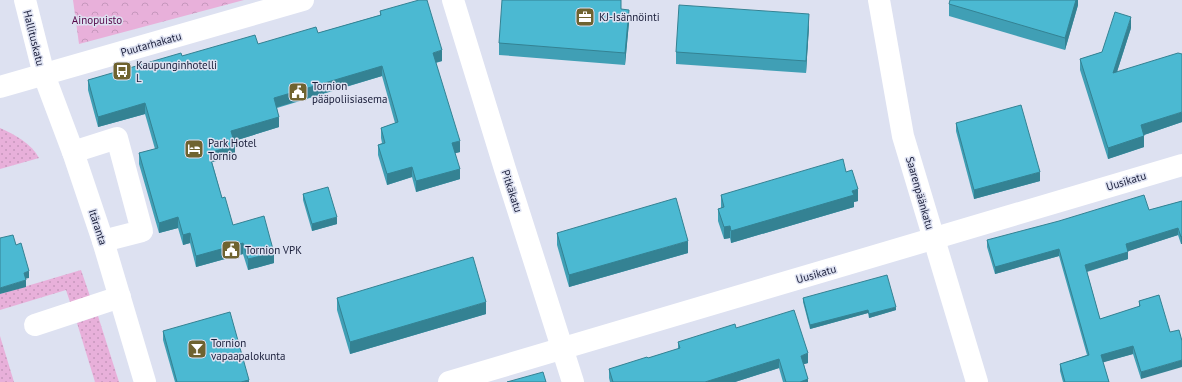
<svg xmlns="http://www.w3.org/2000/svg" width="1182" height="382" font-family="'PT Sans',sans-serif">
<defs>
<pattern id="grass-dots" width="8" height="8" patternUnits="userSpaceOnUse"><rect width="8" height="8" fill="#e8b0da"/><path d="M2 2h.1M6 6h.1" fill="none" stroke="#c697bc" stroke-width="1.8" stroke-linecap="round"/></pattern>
<pattern id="forest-crowns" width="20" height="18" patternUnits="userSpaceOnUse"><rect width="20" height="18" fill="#e8b0da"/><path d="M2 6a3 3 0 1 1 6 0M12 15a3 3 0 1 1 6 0" fill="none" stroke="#c697bc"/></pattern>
</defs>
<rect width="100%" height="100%" fill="#dde1f1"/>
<g fill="url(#grass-dots)">
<path d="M 0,128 C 14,134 32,144 39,158 L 0,169 Z"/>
<polygon points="81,270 91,299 71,305 66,290 0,310 0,294"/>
<polygon points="98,316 119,382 95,382 77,323"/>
<polygon points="0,336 14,382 0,382"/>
</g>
<polygon fill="url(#forest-crowns)" points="73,0 244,0 79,44"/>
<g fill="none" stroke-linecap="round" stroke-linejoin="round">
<g stroke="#fff" stroke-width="22">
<polyline points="25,0 44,75 73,152 103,241 145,382"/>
<polyline points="453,0 505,169 573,382"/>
<polyline points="879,0 903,136 977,382"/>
<polyline points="0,87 303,0"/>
<polyline points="73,152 117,138 142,231 103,241"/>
<polyline points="35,325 120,297"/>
<polyline points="449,382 1182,165"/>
</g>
</g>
<g fill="#409fb5">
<polygon points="1078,0 1078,5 1065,50 949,16 949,4"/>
<polygon points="621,9 629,22 625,65 499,55 499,43"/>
<polygon points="380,11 442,61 436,63 460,152 455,153 460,179 416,192 412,177 387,185 378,155 378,145 382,143 381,138 381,128 395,123 382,76 277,108 279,127 234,141 235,156 212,162 222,198 233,225 274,263 248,270 243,254 196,267 190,243 183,245 178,228 159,233 139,164 139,153 155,149 145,114 98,127 88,90 88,80 182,56 258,44 318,33 380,15"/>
<polygon points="809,26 806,73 676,64 676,52"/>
<polygon points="1131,28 1117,72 1182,122 1144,135 1144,147 1108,159 1080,70 1080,59 1102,52"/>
<polygon points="956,123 1040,181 974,199 956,131"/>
<polygon points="846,172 858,201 854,202 854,207 731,243 730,238 724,239 718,221 718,209 721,208 721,195"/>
<polygon points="303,194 337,224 312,231 303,200"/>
<polygon points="1182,201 1182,244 1181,244 1178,235 1128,251 1128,259 1087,272 1100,319 1139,307 1139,301 1159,295 1141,379 1133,354 1103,362 1109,382 1063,382 1060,371 1060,364 1087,355 1059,256 995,274 987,247 987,240 1149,210"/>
<polygon points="557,233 688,253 569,287 557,245"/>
<polygon points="337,298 486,314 350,354 337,310"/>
<polygon points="803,298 896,310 869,318 868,313 810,329 803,302"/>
<polygon points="736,328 808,363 804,364 808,382 783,382 779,368 735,382 610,382 609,378 609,369 648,358 678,349 678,342"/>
<polygon points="163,331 249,382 175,382 163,340"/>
</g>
<g fill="#348293">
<polygon points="1076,0 1078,0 1078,5 1065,50 1065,38"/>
<polygon points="629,10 629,22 625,65 625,53"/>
<polygon points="809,14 809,26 806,73 806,61"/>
<polygon points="1131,17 1131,28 1113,84 1113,73"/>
<polygon points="442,50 442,61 433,63 433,53"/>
<polygon points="382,66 382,76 274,108 274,98"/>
<polygon points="145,103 145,114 98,127 98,117"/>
<polygon points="1182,112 1182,122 1141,136 1141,125"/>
<polygon points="279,117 279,127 231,142 231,131"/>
<polygon points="1144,136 1144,147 1108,159 1108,148"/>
<polygon points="460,141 460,152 452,154 452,143"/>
<polygon points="235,145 235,156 209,163 209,153"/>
<polygon points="412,167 412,177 387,185 387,174"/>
<polygon points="460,169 460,179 416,192 416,181"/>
<polygon points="1040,172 1040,181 974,199 974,190"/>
<polygon points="858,189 858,201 854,202 854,207 731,243 731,231"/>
<polygon points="178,217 178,228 159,233 159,223"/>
<polygon points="337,217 337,224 312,231 312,224"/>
<polygon points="730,226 730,238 724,239 724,227"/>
<polygon points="1178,228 1178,235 1126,252 1126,244"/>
<polygon points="190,233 190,243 183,245 183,235"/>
<polygon points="1182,236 1182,244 1181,244 1181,237"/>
<polygon points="688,241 688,253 569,287 569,275"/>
<polygon points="243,243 243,254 196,267 196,256"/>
<polygon points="1059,249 1059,256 995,274 995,267"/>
<polygon points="1128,252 1128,259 1085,272 1085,265"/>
<polygon points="274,253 274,263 248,270 248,259"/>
<polygon points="29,271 29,278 24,279 24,273"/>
<polygon points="26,280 26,287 0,294 0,288"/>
<polygon points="486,302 486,314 350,354 350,342"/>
<polygon points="896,307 896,310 869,318 869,314"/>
<polygon points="868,310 868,313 810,329 810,325"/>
<polygon points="1133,346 1133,354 1101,363 1101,355"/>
<polygon points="808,353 808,363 801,365 801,356"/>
<polygon points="779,359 779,368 735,382 705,382"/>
<polygon points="1182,360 1182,367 1141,379 1141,372"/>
<polygon points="808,379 808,382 800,382"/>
<polygon points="249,380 249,382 241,382"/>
</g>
<g fill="#4bb9d2" stroke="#348293">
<polygon points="419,0 427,0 442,50 433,53 460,141 452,143 460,169 416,181 412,167 387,174 378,145 385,143 381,128 398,122 382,66 274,98 279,117 231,131 235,145 209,153 222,198 225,197 233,225 264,216 274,253 248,259 243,243 196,256 190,233 183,235 178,217 159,223 139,153 158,148 145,103 98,117 88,80 181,53 182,56 255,35 258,44 316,27 318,33 381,15 380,11"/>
<polygon points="502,0 621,0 621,9 629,10 625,53 499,43"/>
<polygon points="950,0 1076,0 1065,38 949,4"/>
<polygon points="679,5 809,14 806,61 676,52"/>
<polygon points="1115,12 1131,17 1113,73 1178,53 1182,54 1182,112 1141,125 1144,136 1108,148 1080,59 1102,52"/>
<polygon points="1021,105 1040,172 974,190 956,123"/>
<polygon points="843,159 846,172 852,170 858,189 852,191 854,195 731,231 730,226 724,227 718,209 724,207 721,195"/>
<polygon points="328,187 337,217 312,224 303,194"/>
<polygon points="1144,195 1149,210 1182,201 1182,236 1181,237 1178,228 1126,244 1128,252 1085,265 1100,319 1140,306 1139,301 1159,295 1170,332 1179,330 1182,341 1182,360 1141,372 1133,346 1101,355 1109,382 1065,382 1060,364 1089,355 1059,249 995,267 987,240 1059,221"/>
<polygon points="676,198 688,241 569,275 557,233"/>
<polygon points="13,235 16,245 21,243 29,271 24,273 26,280 0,288 0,238"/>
<polygon points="473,257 486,302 350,342 337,298"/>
<polygon points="887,275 896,307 869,314 868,310 810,325 803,298"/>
<polygon points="794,310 808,353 801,356 808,379 800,382 786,382 779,359 705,382 613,382 609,369 647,357 648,358 680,348 678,342 735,324 736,328"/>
<polygon points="230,312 249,380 241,382 177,382 163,331"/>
<polygon points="543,372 546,382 507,382"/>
</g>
<defs>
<symbol id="office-square" viewBox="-11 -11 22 22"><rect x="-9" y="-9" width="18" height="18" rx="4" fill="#6f6330" stroke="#dde1f1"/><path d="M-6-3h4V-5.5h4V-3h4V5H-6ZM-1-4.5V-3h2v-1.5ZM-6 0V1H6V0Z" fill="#fff"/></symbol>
<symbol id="bus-square" viewBox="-11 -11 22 22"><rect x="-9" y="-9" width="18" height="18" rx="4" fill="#6f6330" stroke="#dde1f1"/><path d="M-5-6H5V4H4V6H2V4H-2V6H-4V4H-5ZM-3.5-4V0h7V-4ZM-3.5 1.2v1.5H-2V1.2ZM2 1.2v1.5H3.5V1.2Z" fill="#fff"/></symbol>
<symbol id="civic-square" viewBox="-11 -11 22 22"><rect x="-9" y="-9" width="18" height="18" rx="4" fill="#6f6330" stroke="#dde1f1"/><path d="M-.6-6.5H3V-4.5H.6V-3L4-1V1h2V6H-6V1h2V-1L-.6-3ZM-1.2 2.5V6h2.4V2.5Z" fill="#fff"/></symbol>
<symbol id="hotel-square" viewBox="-11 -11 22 22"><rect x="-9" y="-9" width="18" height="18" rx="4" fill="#6f6330" stroke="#dde1f1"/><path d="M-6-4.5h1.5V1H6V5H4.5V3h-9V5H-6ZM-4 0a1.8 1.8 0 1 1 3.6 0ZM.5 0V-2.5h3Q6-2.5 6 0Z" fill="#fff"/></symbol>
<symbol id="bar-square" viewBox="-11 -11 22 22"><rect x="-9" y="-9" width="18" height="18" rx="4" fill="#6f6330" stroke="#dde1f1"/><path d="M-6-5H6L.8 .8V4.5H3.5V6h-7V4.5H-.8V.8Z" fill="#fff"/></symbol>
</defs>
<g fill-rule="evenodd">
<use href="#office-square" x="574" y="6" width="22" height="22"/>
<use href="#bus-square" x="111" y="60" width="22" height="22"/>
<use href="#civic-square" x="287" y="81" width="22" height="22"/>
<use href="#hotel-square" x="183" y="138" width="22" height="22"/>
<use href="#civic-square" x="220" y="239" width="22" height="22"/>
<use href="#bar-square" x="186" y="338" width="22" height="22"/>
</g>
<g text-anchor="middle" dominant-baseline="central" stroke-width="3" stroke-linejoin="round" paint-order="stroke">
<g font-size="11" fill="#1a1e3a" stroke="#dde1f1" text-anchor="start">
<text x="599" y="17">KJ-Isännöinti</text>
<text x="136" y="65">Kaupunginhotelli<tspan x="136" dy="13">L</tspan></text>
<text x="312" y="86">Tornion<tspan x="312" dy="13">pääpoliisiasema</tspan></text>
<text x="208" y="143">Park Hotel<tspan x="208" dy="13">Tornio</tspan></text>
<text x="245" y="250">Tornion VPK</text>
<text x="211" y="343">Tornion<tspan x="211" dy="13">vapaapalokunta</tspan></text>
</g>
<g font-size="11" fill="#56094a" stroke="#dde1f1">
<text x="97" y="20">Ainopuisto</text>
</g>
<g font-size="11" fill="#1a1e3a" stroke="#dde1f1">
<text transform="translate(34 38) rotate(76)">Hallituskatu</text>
<text transform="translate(151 44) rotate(-16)">Puutarhakatu</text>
<text transform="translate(1126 181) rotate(-17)">Uusikatu</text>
<text transform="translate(512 191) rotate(72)">Pitkäkatu</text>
<text transform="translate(920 193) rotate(74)">Saarenpäänkatu</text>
<text transform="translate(98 227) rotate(72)">Itäranta</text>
<text transform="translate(816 274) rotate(-16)">Uusikatu</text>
</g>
</g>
</svg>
